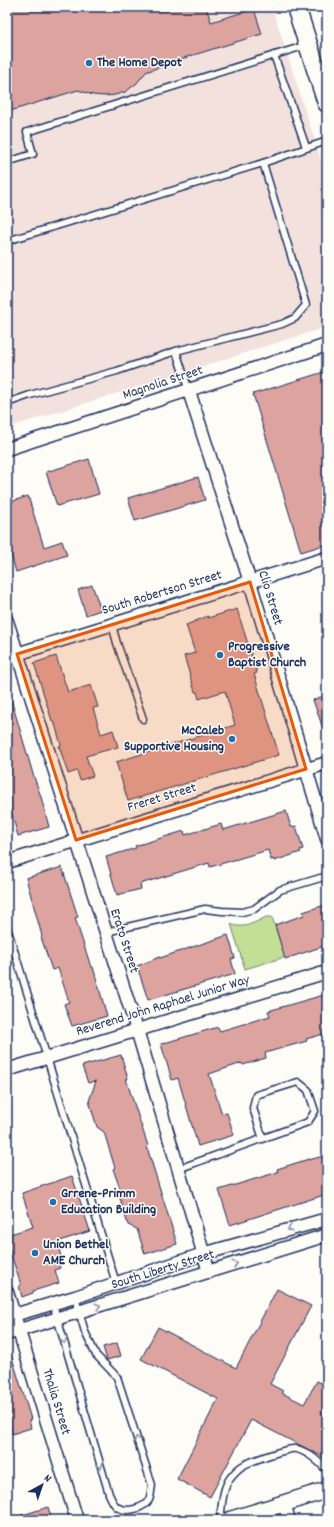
<svg xmlns="http://www.w3.org/2000/svg" width="334" height="1527" font-family="Dekko,sans-serif">
<rect width="100%" height="100%" fill="#fdfcf7"/>
<filter id="ink" filterUnits="userSpaceOnUse"><feTurbulence type="fractalNoise" baseFrequency=".025" numOctaves="2"/><feDisplacementMap in="SourceGraphic" scale="8" xChannelSelector="R" yChannelSelector="G"/><feConvolveMatrix kernelMatrix="1 2 1 2 8 2 1 2 1" color-interpolation-filters="sRGB"/></filter>
<g filter="url(#ink)">
<polygon fill="#f3e1dd" points="7,7 272,7 324,169 327,248 327,327 7,428"/>
<path fill="#c3de95" stroke="#6f867a" d="M 266,917 L 272,917 L 285,957 L 245,969 L 231,924 C 243,930 256,922 266,917 Z"/>
<g fill="#dda39f" stroke="#1b2f5e">
<polygon points="7,7 206,7 211,22 254,9 262,34 187,57 146,72 136,84 125,92 115,95 104,96 93,95 78,90 7,112"/>
<polygon points="327,371 327,544 301,552 253,394"/>
<polygon points="89,459 99,494 57,506 46,472"/>
<polygon points="198,477 205,500 135,521 128,498"/>
<polygon points="28,496 44,547 62,541 67,555 16,572 10,551 7,552 7,503"/>
<polygon points="92,585 101,610 86,615 78,590"/>
<polygon points="237,609 257,673 254,674 279,755 128,801 116,762 235,725 225,691 199,699 197,692 195,692 184,656 195,653 186,625 208,616 208,618"/>
<polygon points="56,656 68,692 91,685 98,707 93,708 101,734 113,730 118,747 86,756 93,776 80,780 77,771 68,774 59,746 61,745 54,721 52,721 34,663"/>
<polygon points="327,695 327,734 325,734 313,700"/>
<polygon points="10,696 33,774 41,797 49,827 18,836 10,807 7,808 7,697"/>
<polygon points="286,811 291,827 296,826 303,849 300,850 301,852 274,861 274,859 271,860 268,850 210,867 209,863 140,884 141,889 117,895 106,857 136,848 135,846 184,831 185,835 221,824 223,830"/>
<polygon points="62,867 78,917 75,918 91,967 93,967 107,1016 72,1026 64,1004 69,1002 58,968 52,970 41,937 42,936 26,878"/>
<polygon points="325,905 327,912 327,945 285,959 275,925 304,915 303,912"/>
<polygon points="228,935 235,958 231,959 235,974 148,1000 137,966 160,957 160,958"/>
<polygon points="327,994 327,1033 306,1039 307,1041 265,1053 266,1058 243,1065 242,1063 209,1074 222,1114 227,1113 234,1135 198,1146 178,1078 172,1080 161,1044 218,1027 220,1031 270,1016 268,1011"/>
<polygon points="121,1055 128,1079 126,1079 148,1146 147,1147 177,1244 145,1254 137,1229 128,1225 119,1195 122,1194 113,1169 115,1168 104,1132 97,1127 89,1101 96,1081 88,1083 82,1066"/>
<polygon points="327,1155 327,1194 230,1225 219,1190 278,1172 277,1169 309,1159 309,1160"/>
<polygon points="72,1176 90,1231 57,1242 62,1260 58,1262 60,1268 55,1270 59,1283 33,1291 33,1293 22,1297 19,1286 21,1285 7,1242 7,1235 33,1227 22,1193"/>
<polygon points="277,1289 311,1306 270,1384 283,1391 282,1393 304,1404 317,1381 327,1386 327,1402 321,1413 327,1417 327,1459 251,1420 210,1497 177,1479 218,1399 141,1359 158,1327 236,1368"/>
<polygon points="117,1343 121,1356 107,1360 103,1347"/>
<polygon points="10,1351 31,1419 29,1420 31,1428 12,1434 10,1426 7,1427 7,1352"/>
<polygon points="48,1507 52,1520 17,1520 16,1517"/>
</g>
<g fill="none" stroke-linecap="round" stroke-linejoin="round">
<defs>
<g id="lane">
<polyline points="274,55 306,147"/>
<polyline points="7,162 33,154 27,132 307,45"/>
<polyline points="7,241 263,163"/>
<polyline points="176,351 189,391"/>
<polyline points="7,403 30,395 117,371 176,351 282,324 295,318 306,305 263,163 327,141"/>
<polyline points="112,625 117,643 143,719"/>
<polyline points="7,927 116,1283"/>
<polyline points="106,932 205,909 222,911 242,912 254,909 280,890 327,876"/>
<polyline points="178,1169 308,1122 315,1111 308,1090 298,1082 256,1095 253,1108 263,1139"/>
<path d="M 53,1304 L 109,1494 C 111,1498 113,1504 117,1507 C 126,1513 143,1509 149,1500 C 151,1496 151,1490 152,1485 L 117,1377 L 96,1355 L 85,1332 L 75,1297"/>
<path d="M 220,1520 C 222,1506 222,1490 230,1478 C 234,1473 238,1468 244,1465 C 252,1461 289,1447 297,1449 C 308,1452 320,1462 327,1471"/>
</g>
<g id="street">
<polyline points="189,391 250,582 327,839"/>
<polyline points="7,449 327,345"/>
<polyline points="7,621 137,1030 209,1272"/>
<polyline points="7,657 327,558"/>
<polyline points="7,862 327,763"/>
<polyline points="7,1070 327,972"/>
<polyline points="7,1292 77,1520"/>
<polyline points="7,1317 75,1297 203,1254 327,1219"/>
<polyline points="7,1334 327,1235"/>
<polyline points="284,1503 289,1520"/>
</g>
<polyline id="secondary" points="230,1520 327,1490"/>
<polyline id="primary" points="296,7 327,103"/>
</defs>
<use href="#lane" stroke="#1b2f5e" stroke-width="9"/>
<use href="#street" stroke="#1b2f5e" stroke-width="15"/>
<use href="#secondary" stroke="#1b2f5e" stroke-width="19"/>
<use href="#primary" stroke="#1b2f5e" stroke-width="21"/>
<use href="#lane" stroke="#fdfcf7" stroke-width="6"/>
<use href="#street" stroke="#fdfcf7" stroke-width="12"/>
<use href="#secondary" stroke="#fdfcf7" stroke-width="16"/>
<use href="#primary" stroke="#fdfcf7" stroke-width="18"/>
</g>
<defs><path id="oneway-chevron" d="M-2-3.5L2.5 0L-2 3.5" fill="none" stroke-width="1.6" stroke-linecap="round" stroke-linejoin="round"/></defs>
<g stroke="#8c96aa">
<use href="#oneway-chevron" transform="translate(290 1229) rotate(164)"/>
<use href="#oneway-chevron" transform="translate(235 1264) rotate(-17)"/>
<use href="#oneway-chevron" transform="translate(98 1306) rotate(-17)"/>
<use href="#oneway-chevron" transform="translate(64 1341) rotate(74)"/>
<use href="#oneway-chevron" transform="translate(137 1439) rotate(-108)"/>
<use href="#oneway-chevron" transform="translate(100 1466) rotate(74)"/>
</g>
</g>
<path fill="#e8590c" fill-opacity="0.2" stroke="#e8590c" stroke-width="3" stroke-linejoin="round" d="M 250,582 L 306,769 L 76,840 L 17,654 Z"/>
<g fill="#1f6fb2" stroke="#fdfcf7" stroke-width="1.5">
<circle cx="89" cy="63" r="4"/>
<circle cx="220" cy="655" r="4"/>
<circle cx="232" cy="739" r="4"/>
<circle cx="53" cy="1202" r="4"/>
<circle cx="35" cy="1253" r="4"/>
</g>
<g text-anchor="middle" dominant-baseline="central" stroke-width="3" stroke-linejoin="round" paint-order="stroke">
<g font-size="14" font-weight="bold" fill="#1b2f5e" stroke="#fdfcf7" text-anchor="start">
<text x="97" y="63">The Home Depot</text>
<text x="228" y="647">Progressive<tspan x="228" dy="16">Baptist Church</tspan></text>
<text x="224" y="731" text-anchor="end">McCaleb<tspan x="224" dy="16">Supportive Housing</tspan></text>
<text x="61" y="1194">Grrene-Primm<tspan x="61" dy="16">Education Building</tspan></text>
<text x="43" y="1245">Union Bethel<tspan x="43" dy="16">AME Church</tspan></text>
</g>
<g font-size="14" fill="#1b2f5e" stroke="#fdfcf7">
<text transform="translate(163 383) rotate(-18)">Magnolia Street</text>
<text transform="translate(162 593) rotate(-17)">South Robertson Street</text>
<text transform="translate(270 598) rotate(73)">Clio Street</text>
<text transform="translate(162 798) rotate(-17)">Freret Street</text>
<text transform="translate(124 941) rotate(72)">Erato Street</text>
<text transform="translate(163 1006) rotate(-17)">Reverend John Raphael Junior Way</text>
<text transform="translate(163 1270) rotate(-17)">South Liberty Street</text>
<text transform="translate(56 1402) rotate(73)">Thalia Street</text>
</g>
</g>
<rect width="334" height="1527" fill="none" stroke="#fdfcf7" stroke-width="24"/>
<rect x="12" y="12" width="310" height="1503" fill="none" stroke="#1b2f5e" stroke-width="1.5" filter="url(#ink)"/>
<g transform="translate(42 1485) rotate(40)" stroke="#fdfcf7" stroke-width="3" paint-order="stroke">
<path d="M0-3L7 15L0 10L-7 15Z" fill="#1b2f5e"/>
<text y="-6" font-size="11" font-weight="bold" text-anchor="middle" fill="#1b2f5e">N</text>
</g>
</svg>
